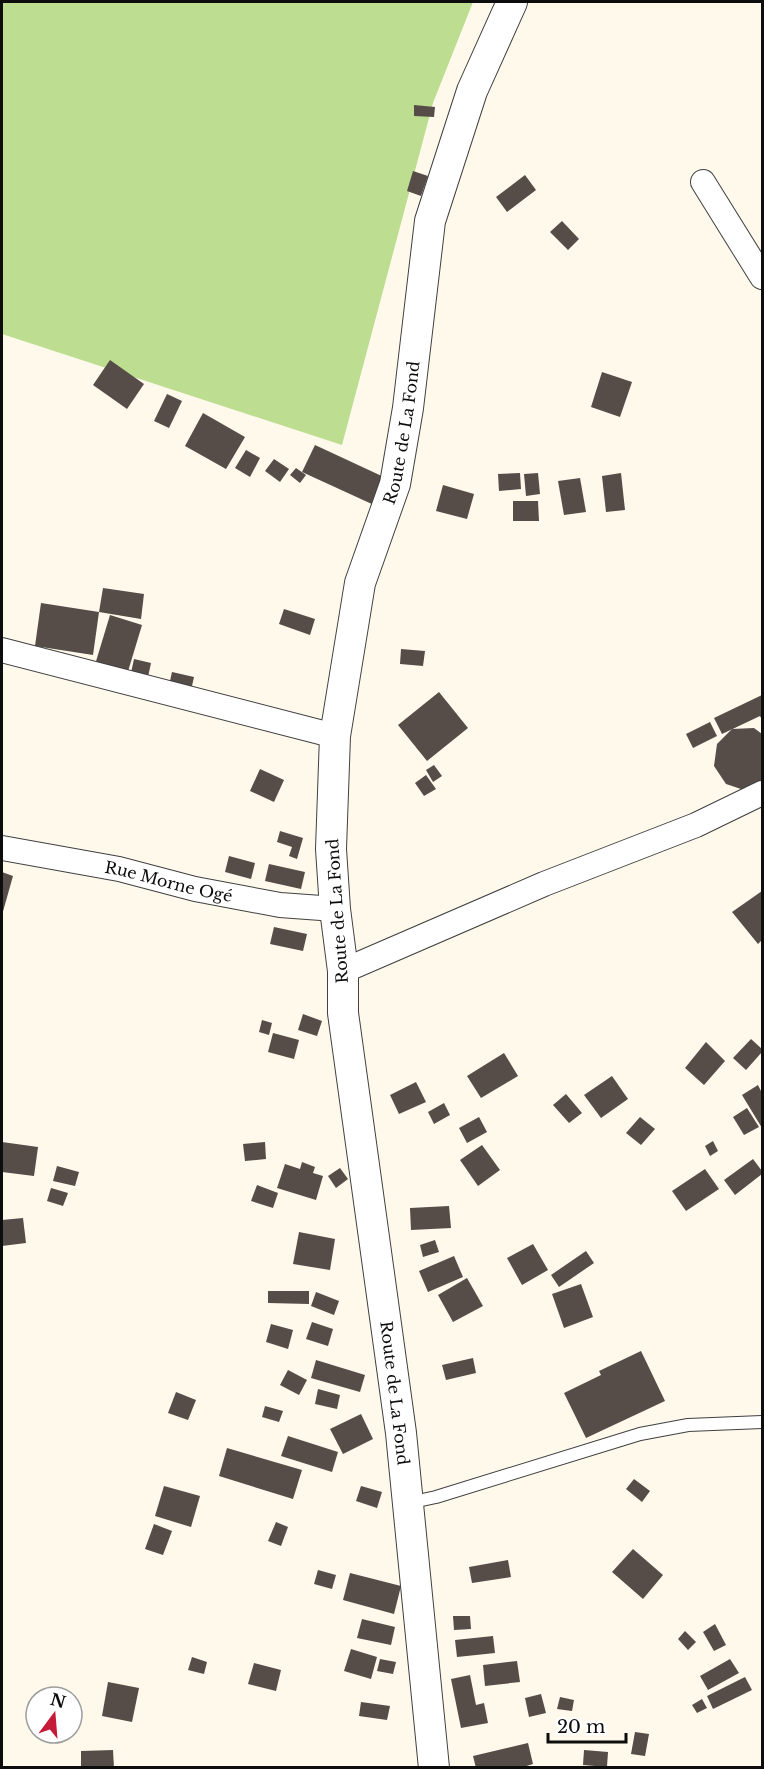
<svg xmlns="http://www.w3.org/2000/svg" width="764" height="1769" font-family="'Libre Baskerville',serif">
<rect width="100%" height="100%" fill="#fff9ec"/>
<polygon fill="#bdde91" points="2,2 473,2 433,103 342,445 2,334"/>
<g fill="#564c48">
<polygon points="414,105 435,107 434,117 414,116"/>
<polygon points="413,171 428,176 421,196 407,191"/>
<polygon points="525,175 536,190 507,212 496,197"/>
<polygon points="562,221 579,239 568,250 550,232"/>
<polygon points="110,360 144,384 127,409 93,385"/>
<polygon points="602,372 632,382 620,417 591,407"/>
<polygon points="167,394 182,401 169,428 154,421"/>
<polygon points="203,413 245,437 226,469 185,446"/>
<polygon points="315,445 386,478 374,505 302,472"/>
<polygon points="246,450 260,458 250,477 235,468"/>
<polygon points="274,459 289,469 280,482 265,471"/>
<polygon points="296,468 306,475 300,483 290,475"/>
<polygon points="520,473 521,489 499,491 498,474"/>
<polygon points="538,473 540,494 526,496 524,474"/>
<polygon points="621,473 625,510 606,512 602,476"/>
<polygon points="580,478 586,512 564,515 558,481"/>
<polygon points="443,485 474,494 467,519 436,511"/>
<polygon points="513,501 538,501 539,521 513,521"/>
<polygon points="103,588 144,594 141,619 99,612"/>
<polygon points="41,603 99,612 93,655 35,646"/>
<polygon points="284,609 315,619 310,635 279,624"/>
<polygon points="110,615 142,625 126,678 94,668"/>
<polygon points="401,649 425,651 423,666 400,664"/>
<polygon points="134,659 151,663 146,686 129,682"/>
<polygon points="172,672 194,677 190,695 168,690"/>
<polygon points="439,692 468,728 427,761 398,725"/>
<polygon points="762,695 762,720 760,716 722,734 714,718"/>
<polygon points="710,722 717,736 693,748 686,734"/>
<polygon points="754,728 762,734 762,784 747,791 726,784 714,766 717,744 732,729"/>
<polygon points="434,765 442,776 433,782 426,770"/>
<polygon points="260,769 284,780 274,802 250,791"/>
<polygon points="426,775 436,789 424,796 415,783"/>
<polygon points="280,831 303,838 297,859 289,856 292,847 277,842"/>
<polygon points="229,856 255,863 251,879 225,872"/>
<polygon points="269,864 305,872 301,889 265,881"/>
<polygon points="2,872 13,876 2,915"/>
<polygon points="762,891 762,940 758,944 732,912"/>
<polygon points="274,927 307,934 303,951 270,944"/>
<polygon points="303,1014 322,1021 317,1036 298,1030"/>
<polygon points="262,1020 272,1023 269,1035 259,1032"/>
<polygon points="273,1033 299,1040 294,1059 268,1052"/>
<polygon points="751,1039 762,1049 762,1052 746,1070 733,1058"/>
<polygon points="706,1042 725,1061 704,1085 685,1068"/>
<polygon points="504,1053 518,1076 481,1098 467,1076"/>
<polygon points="612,1076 628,1099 601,1118 584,1095"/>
<polygon points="416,1082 426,1102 399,1114 390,1095"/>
<polygon points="758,1085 762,1093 762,1128 742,1095"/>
<polygon points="566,1094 582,1113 569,1123 553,1105"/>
<polygon points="444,1103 450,1115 434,1124 428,1112"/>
<polygon points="747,1108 759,1127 744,1135 733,1117"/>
<polygon points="479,1117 487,1132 467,1143 459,1128"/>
<polygon points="640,1117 655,1129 641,1145 626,1133"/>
<polygon points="713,1141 718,1151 710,1156 705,1146"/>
<polygon points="2,1142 38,1147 34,1176 2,1172"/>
<polygon points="265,1142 266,1159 245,1161 243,1144"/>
<polygon points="482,1145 500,1170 478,1186 460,1160"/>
<polygon points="753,1159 762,1171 762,1174 735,1195 724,1180"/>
<polygon points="302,1162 315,1167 313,1173 323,1176 316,1200 277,1188 285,1164 300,1169"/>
<polygon points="57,1166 79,1172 75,1186 53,1181"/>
<polygon points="340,1168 348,1179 336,1188 328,1176"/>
<polygon points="705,1169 719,1189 686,1211 672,1191"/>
<polygon points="257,1185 278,1193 273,1208 251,1201"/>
<polygon points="51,1188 68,1193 63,1206 47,1201"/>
<polygon points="449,1206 451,1228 411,1230 410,1208"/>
<polygon points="23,1218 26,1243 2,1246 2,1220"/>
<polygon points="299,1232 335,1239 330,1270 293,1264"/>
<polygon points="435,1240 439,1252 423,1257 420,1245"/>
<polygon points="533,1244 548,1270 522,1285 507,1258"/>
<polygon points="586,1251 594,1263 559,1287 551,1275"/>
<polygon points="454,1256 463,1277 428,1292 419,1271"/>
<polygon points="467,1278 483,1306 453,1322 438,1295"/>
<polygon points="581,1284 593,1317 564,1328 552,1294"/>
<polygon points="268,1291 309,1291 309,1304 268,1303"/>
<polygon points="316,1292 339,1301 334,1315 311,1306"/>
<polygon points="312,1322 333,1329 328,1346 306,1339"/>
<polygon points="271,1324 293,1330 288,1349 266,1342"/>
<polygon points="641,1351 665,1401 586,1438 564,1393 601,1375 599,1371"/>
<polygon points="473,1358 476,1373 446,1380 442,1365"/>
<polygon points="316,1360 365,1375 360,1392 311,1378"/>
<polygon points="288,1370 307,1380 299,1395 280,1385"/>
<polygon points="318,1389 340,1395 337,1409 315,1404"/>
<polygon points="176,1392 196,1400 188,1420 168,1413"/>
<polygon points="265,1406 283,1411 279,1422 262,1417"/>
<polygon points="361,1414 373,1439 343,1454 330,1429"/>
<polygon points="288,1436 338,1452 332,1472 281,1456"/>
<polygon points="227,1448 302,1470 293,1499 219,1476"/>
<polygon points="634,1479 650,1491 642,1502 626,1489"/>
<polygon points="164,1486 200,1496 191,1527 155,1516"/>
<polygon points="361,1486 382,1492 377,1508 356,1501"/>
<polygon points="276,1522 288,1527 281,1546 268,1541"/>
<polygon points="154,1524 172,1531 163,1555 145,1549"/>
<polygon points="633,1549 663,1575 643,1599 612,1572"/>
<polygon points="508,1560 511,1577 472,1583 469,1567"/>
<polygon points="318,1570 336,1575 332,1589 314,1584"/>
<polygon points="350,1573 401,1586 394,1614 343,1600"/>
<polygon points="453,1616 470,1616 471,1629 454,1630"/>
<polygon points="362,1619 395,1627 391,1645 357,1638"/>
<polygon points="715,1624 726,1645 714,1651 703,1632"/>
<polygon points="685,1631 696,1642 688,1650 678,1639"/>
<polygon points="493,1636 495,1653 457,1657 455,1640"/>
<polygon points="351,1649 377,1657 371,1679 344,1671"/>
<polygon points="192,1657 207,1662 204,1674 188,1670"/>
<polygon points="380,1659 396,1662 393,1674 377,1671"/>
<polygon points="730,1659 739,1673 708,1690 700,1676"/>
<polygon points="517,1661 520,1682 485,1686 483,1665"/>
<polygon points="254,1663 281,1670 276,1691 248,1684"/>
<polygon points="470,1675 476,1705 484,1703 488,1723 461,1728 451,1679"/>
<polygon points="745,1677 752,1690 713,1709 707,1696"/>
<polygon points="108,1682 139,1688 132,1722 102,1716"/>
<polygon points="541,1694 546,1713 529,1717 525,1698"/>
<polygon points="560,1697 574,1700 572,1711 557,1709"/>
<polygon points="702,1699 707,1708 697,1713 692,1705"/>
<polygon points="361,1702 390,1706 387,1720 359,1716"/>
<polygon points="635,1732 649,1734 645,1756 631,1754"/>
<polygon points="528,1743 533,1764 520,1768 476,1768 473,1756"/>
<polygon points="113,1750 114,1768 81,1768 81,1751"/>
<polygon points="584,1750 608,1752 607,1767 583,1765"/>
</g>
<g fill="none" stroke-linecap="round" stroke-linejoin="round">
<defs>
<polyline id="service" points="408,1503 436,1497 640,1434 688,1425 762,1422"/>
<g id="minor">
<polyline points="703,182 762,277"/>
<polyline points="2,650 335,736"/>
<path id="s1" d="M 2,848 L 119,869 L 195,889 L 280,905 L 335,909"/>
<polyline points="343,971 544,884 696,825 762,793"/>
</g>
<g id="tertiary">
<path id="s2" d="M 434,1768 L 401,1433 L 343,1013 L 343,971 L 335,909 L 331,849 L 335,736 L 360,583 L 395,484 L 408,408 L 430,221 L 472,91 L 512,2"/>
</g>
</defs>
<use href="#service" stroke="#404040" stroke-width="14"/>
<use href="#minor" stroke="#404040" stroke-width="26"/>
<use href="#tertiary" stroke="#404040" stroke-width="32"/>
<use href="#service" stroke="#fff" stroke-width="12"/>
<use href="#minor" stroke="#fff" stroke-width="24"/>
<use href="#tertiary" stroke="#fff" stroke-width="30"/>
</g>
<g text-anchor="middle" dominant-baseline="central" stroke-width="6" stroke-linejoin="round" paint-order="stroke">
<g font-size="16" fill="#0d0d0d" stroke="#fff">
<text stroke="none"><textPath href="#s2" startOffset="1350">Route de La Fond</textPath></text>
<text stroke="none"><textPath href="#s1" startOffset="170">Rue Morne Ogé</textPath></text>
<text transform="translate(337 911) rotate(-94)">Route de La Fond</text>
<text transform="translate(395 1393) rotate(83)">Route de La Fond</text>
</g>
</g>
<rect width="764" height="1769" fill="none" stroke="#0d0d0d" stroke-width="6"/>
<g transform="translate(54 1715) rotate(16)"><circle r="28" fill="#ffffff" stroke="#9e9e9e" stroke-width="1.5"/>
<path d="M0-4.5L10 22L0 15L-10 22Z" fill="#c61b38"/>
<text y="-9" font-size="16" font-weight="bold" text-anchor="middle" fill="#0d0d0d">N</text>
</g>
<path d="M548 1733v9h78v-9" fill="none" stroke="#0d0d0d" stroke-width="3"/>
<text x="557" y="1733" font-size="18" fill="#0d0d0d" stroke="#ffffff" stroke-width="4.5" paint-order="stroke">20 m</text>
</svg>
